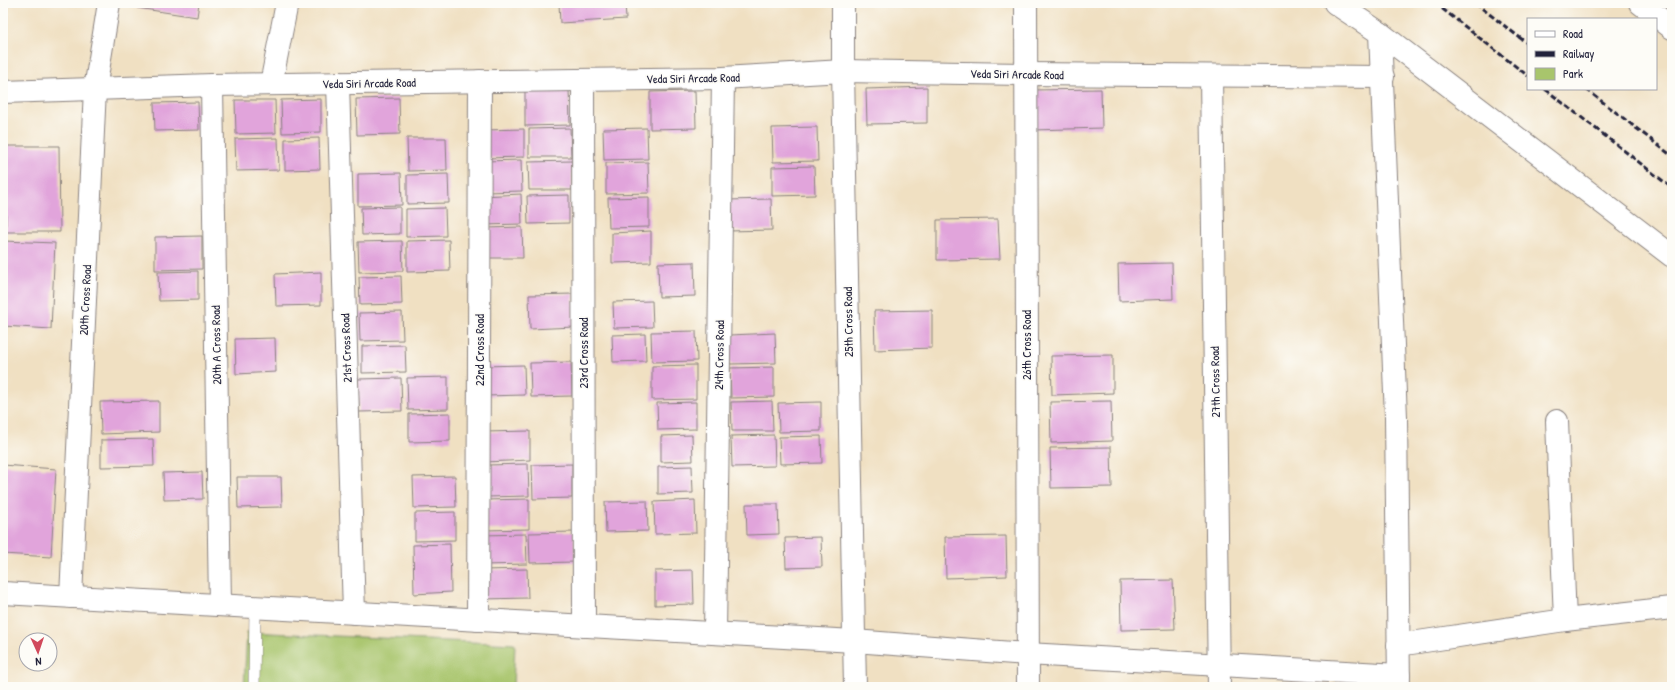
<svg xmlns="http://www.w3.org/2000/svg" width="1675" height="690" font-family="'Patrick Hand',sans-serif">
<rect width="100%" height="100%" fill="#fdfcf7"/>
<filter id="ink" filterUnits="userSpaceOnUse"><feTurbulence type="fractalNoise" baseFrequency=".025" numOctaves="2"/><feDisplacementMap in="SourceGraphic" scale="8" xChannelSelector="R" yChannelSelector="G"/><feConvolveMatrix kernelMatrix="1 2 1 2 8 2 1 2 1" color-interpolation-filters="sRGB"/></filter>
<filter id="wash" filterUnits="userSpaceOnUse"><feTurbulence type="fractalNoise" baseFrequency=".012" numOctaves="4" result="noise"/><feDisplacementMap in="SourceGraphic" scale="16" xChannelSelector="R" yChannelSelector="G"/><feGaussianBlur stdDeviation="0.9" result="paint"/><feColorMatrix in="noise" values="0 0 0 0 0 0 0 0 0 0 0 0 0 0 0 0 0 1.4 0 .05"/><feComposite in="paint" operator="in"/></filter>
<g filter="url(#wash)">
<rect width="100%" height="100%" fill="#f0e0c2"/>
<polygon fill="#a8c56c" stroke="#657454" points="247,632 515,644 513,687 244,687"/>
<g id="blocks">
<g fill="#e1a4db">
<polygon points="138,3 199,3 197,17 137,8"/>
<polygon points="559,3 625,3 626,19 560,23"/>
<polygon points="927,87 927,123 867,124 866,89"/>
<polygon points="569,89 570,125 525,126 525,90"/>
<polygon points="1101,89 1102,128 1033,130 1032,90"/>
<polygon points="695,91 696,128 650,129 650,92"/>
<polygon points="399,98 400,134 357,135 356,99"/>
<polygon points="321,99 321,132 282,133 281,100"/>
<polygon points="235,100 275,100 276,133 236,134"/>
<polygon points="198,102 199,130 155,131 154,103"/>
<polygon points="817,127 818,161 773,162 772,128"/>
<polygon points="570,128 571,157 529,157 529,129"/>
<polygon points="647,128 648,159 604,160 603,129"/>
<polygon points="524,129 524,157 486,158 485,130"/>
<polygon points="278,138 279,170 236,171 235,139"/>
<polygon points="319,138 320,169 285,170 285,139"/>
<polygon points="407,138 446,138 447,170 408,171"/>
<polygon points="6,146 59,146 60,232 6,232"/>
<polygon points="521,160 522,191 485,192 484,161"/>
<polygon points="572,161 572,190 529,190 528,162"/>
<polygon points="648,162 649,193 606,194 606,163"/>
<polygon points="814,166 815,195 772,196 772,167"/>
<polygon points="401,173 402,205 358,206 358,174"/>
<polygon points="448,174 449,203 407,204 407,175"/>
<polygon points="521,194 522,224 483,225 482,196"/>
<polygon points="569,195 569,223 528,224 527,196"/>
<polygon points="649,197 649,227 609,228 608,198"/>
<polygon points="771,199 772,230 728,231 727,200"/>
<polygon points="400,207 400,234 362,235 361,208"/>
<polygon points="445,208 446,236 406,237 406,209"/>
<polygon points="998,219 1000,259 937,260 937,220"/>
<polygon points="522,227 523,258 487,258 486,228"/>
<polygon points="651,231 651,262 612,263 612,233"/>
<polygon points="202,236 202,269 155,270 155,237"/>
<polygon points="449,240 450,271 407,272 407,241"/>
<polygon points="3,241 55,243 51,329 3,326"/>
<polygon points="402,241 403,271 359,272 358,242"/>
<polygon points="694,262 695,296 659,297 658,263"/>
<polygon points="1172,263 1173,299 1119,301 1118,264"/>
<polygon points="198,271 198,300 159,301 158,272"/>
<polygon points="321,272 321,305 276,306 275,274"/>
<polygon points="401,276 402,304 360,305 359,277"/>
<polygon points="573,294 574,327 530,329 529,295"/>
<polygon points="652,301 653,327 614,328 613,302"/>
<polygon points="932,310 932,348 875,350 874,311"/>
<polygon points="402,312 403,340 360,341 359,313"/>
<polygon points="696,331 697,361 652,362 651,332"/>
<polygon points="775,333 776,363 730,364 730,335"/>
<polygon points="645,334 646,361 613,362 612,335"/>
<polygon points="275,338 276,372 236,374 235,339"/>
<polygon points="405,345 406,372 362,373 362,346"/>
<polygon points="1113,355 1113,393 1052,395 1051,356"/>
<polygon points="571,362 572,396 531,397 530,363"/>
<polygon points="524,365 525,395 484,396 483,366"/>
<polygon points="696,365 696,399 652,400 652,366"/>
<polygon points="774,367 774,397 731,398 730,368"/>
<polygon points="448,377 448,409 408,410 407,378"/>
<polygon points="401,378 402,411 359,412 358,379"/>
<polygon points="159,401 159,432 101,434 100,402"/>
<polygon points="772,401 773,431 732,431 731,402"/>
<polygon points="1111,401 1112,441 1051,443 1050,402"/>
<polygon points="696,402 696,429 658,430 657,403"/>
<polygon points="821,402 821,431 779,432 778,403"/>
<polygon points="450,413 450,441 409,442 409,414"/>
<polygon points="530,431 530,460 485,462 484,432"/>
<polygon points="692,435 693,461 661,462 661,436"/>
<polygon points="774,435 775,466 732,467 731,436"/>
<polygon points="821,436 822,463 780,464 779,437"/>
<polygon points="153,439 154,466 101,467 101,440"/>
<polygon points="1111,447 1112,487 1051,488 1050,448"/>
<polygon points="528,464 529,496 487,497 486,465"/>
<polygon points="572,464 572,498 533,499 532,465"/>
<polygon points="3,465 56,469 51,557 3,554"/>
<polygon points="692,466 693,493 658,494 658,467"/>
<polygon points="202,472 203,499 164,500 163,473"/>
<polygon points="455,476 456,507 414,508 413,477"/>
<polygon points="237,477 281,477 282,507 238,508"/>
<polygon points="529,499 529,529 485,530 484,500"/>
<polygon points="695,500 696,533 655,534 654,502"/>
<polygon points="647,501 648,531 606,532 605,502"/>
<polygon points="746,504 778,504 779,534 747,535"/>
<polygon points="455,512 455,540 415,541 415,513"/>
<polygon points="574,532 575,562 530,563 529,533"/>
<polygon points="526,534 527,564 483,565 482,535"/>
<polygon points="1006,536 1007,576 946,578 945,537"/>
<polygon points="821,537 822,567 786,568 785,538"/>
<polygon points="450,544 451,592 414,594 413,545"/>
<polygon points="527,569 528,598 483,599 482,570"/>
<polygon points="693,570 694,604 655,605 655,571"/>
<polygon points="1173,580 1175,629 1121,630 1120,581"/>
</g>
</g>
</g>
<g filter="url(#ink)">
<use href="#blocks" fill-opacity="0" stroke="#89817e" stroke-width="1"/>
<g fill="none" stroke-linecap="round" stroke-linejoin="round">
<defs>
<polyline id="lane" points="254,687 255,607"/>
<g id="street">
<polyline points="843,3 843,71 855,687"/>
<polyline points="1026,3 1028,687"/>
<polyline points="1380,33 1672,256"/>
<polyline points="1211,76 1219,687"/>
<polyline points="583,80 584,626"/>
<polyline points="338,83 354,613"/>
<polyline points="271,84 287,3"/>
<polyline points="212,85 220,605"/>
<polyline points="3,92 212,85 723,78 843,71 1026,74 1383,77"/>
<polyline points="1557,421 1565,620"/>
<polyline points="3,593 854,641 1027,654 1399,675"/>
<polyline points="71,597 95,89 109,3"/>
<polyline points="478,620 480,81"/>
<polyline points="715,633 723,78"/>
<polyline points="1398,645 1565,620 1672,608"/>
</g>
<g id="secondary">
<polyline points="1335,3 1380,33 1396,417 1399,687"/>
<polyline points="1640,3 1672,28"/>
</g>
</defs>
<use href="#lane" stroke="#89817e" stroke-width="12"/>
<use href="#street" stroke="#89817e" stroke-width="24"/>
<use href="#secondary" stroke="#89817e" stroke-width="24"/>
<use href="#lane" stroke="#fff" stroke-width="11"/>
<use href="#street" stroke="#fff" stroke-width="22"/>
<use href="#secondary" stroke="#fff" stroke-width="22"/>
<g stroke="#22223b" stroke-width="3" stroke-dasharray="6 3" stroke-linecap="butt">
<polyline points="1435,3 1528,76"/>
<polyline points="1475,3 1528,44"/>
<polyline points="1545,89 1672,188"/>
<polyline points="1586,89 1672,156"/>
</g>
</g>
</g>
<g text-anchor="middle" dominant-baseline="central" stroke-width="3.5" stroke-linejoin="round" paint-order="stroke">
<g font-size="12" fill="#22223b" stroke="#fdfcf7">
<text transform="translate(1017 74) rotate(1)">Veda Siri Arcade Road</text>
<text transform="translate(693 78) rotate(-1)">Veda Siri Arcade Road</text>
<text transform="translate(369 83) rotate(-1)">Veda Siri Arcade Road</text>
<text transform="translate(85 300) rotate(-87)">20th Cross Road</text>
<text transform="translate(848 322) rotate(-91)">25th Cross Road</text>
<text transform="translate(216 345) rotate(-91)">20th A Cross Road</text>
<text transform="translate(1026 345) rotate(-90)">26th Cross Road</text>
<text transform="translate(346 348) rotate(-92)">21st Cross Road</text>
<text transform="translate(479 350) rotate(-90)">22nd Cross Road</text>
<text transform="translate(583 353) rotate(-90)">23rd Cross Road</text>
<text transform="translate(719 355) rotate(-89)">24th Cross Road</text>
<text transform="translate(1215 382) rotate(-91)">27th Cross Road</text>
</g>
</g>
<rect width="1675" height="690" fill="none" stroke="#fdfcf7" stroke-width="16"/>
<rect x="1527" y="18" width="130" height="72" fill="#fdfcf7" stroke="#a5a5ac"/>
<rect x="1535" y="31" width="20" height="6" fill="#ffffff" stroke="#a5a5ac"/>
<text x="1563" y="38" font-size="12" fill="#22223b">Road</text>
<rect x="1535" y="51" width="20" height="6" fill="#22223b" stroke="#a5a5ac"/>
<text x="1563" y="58" font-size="12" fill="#22223b">Railway</text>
<rect x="1535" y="68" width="20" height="12" fill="#a8c56c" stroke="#a5a5ac"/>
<text x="1563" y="78" font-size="12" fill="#22223b">Park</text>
<g transform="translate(38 652) rotate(177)"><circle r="19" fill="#fdfcf7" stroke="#a5a5ac"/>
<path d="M0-3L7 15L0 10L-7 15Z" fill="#d1495b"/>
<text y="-6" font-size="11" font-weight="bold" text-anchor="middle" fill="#22223b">N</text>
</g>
</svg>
